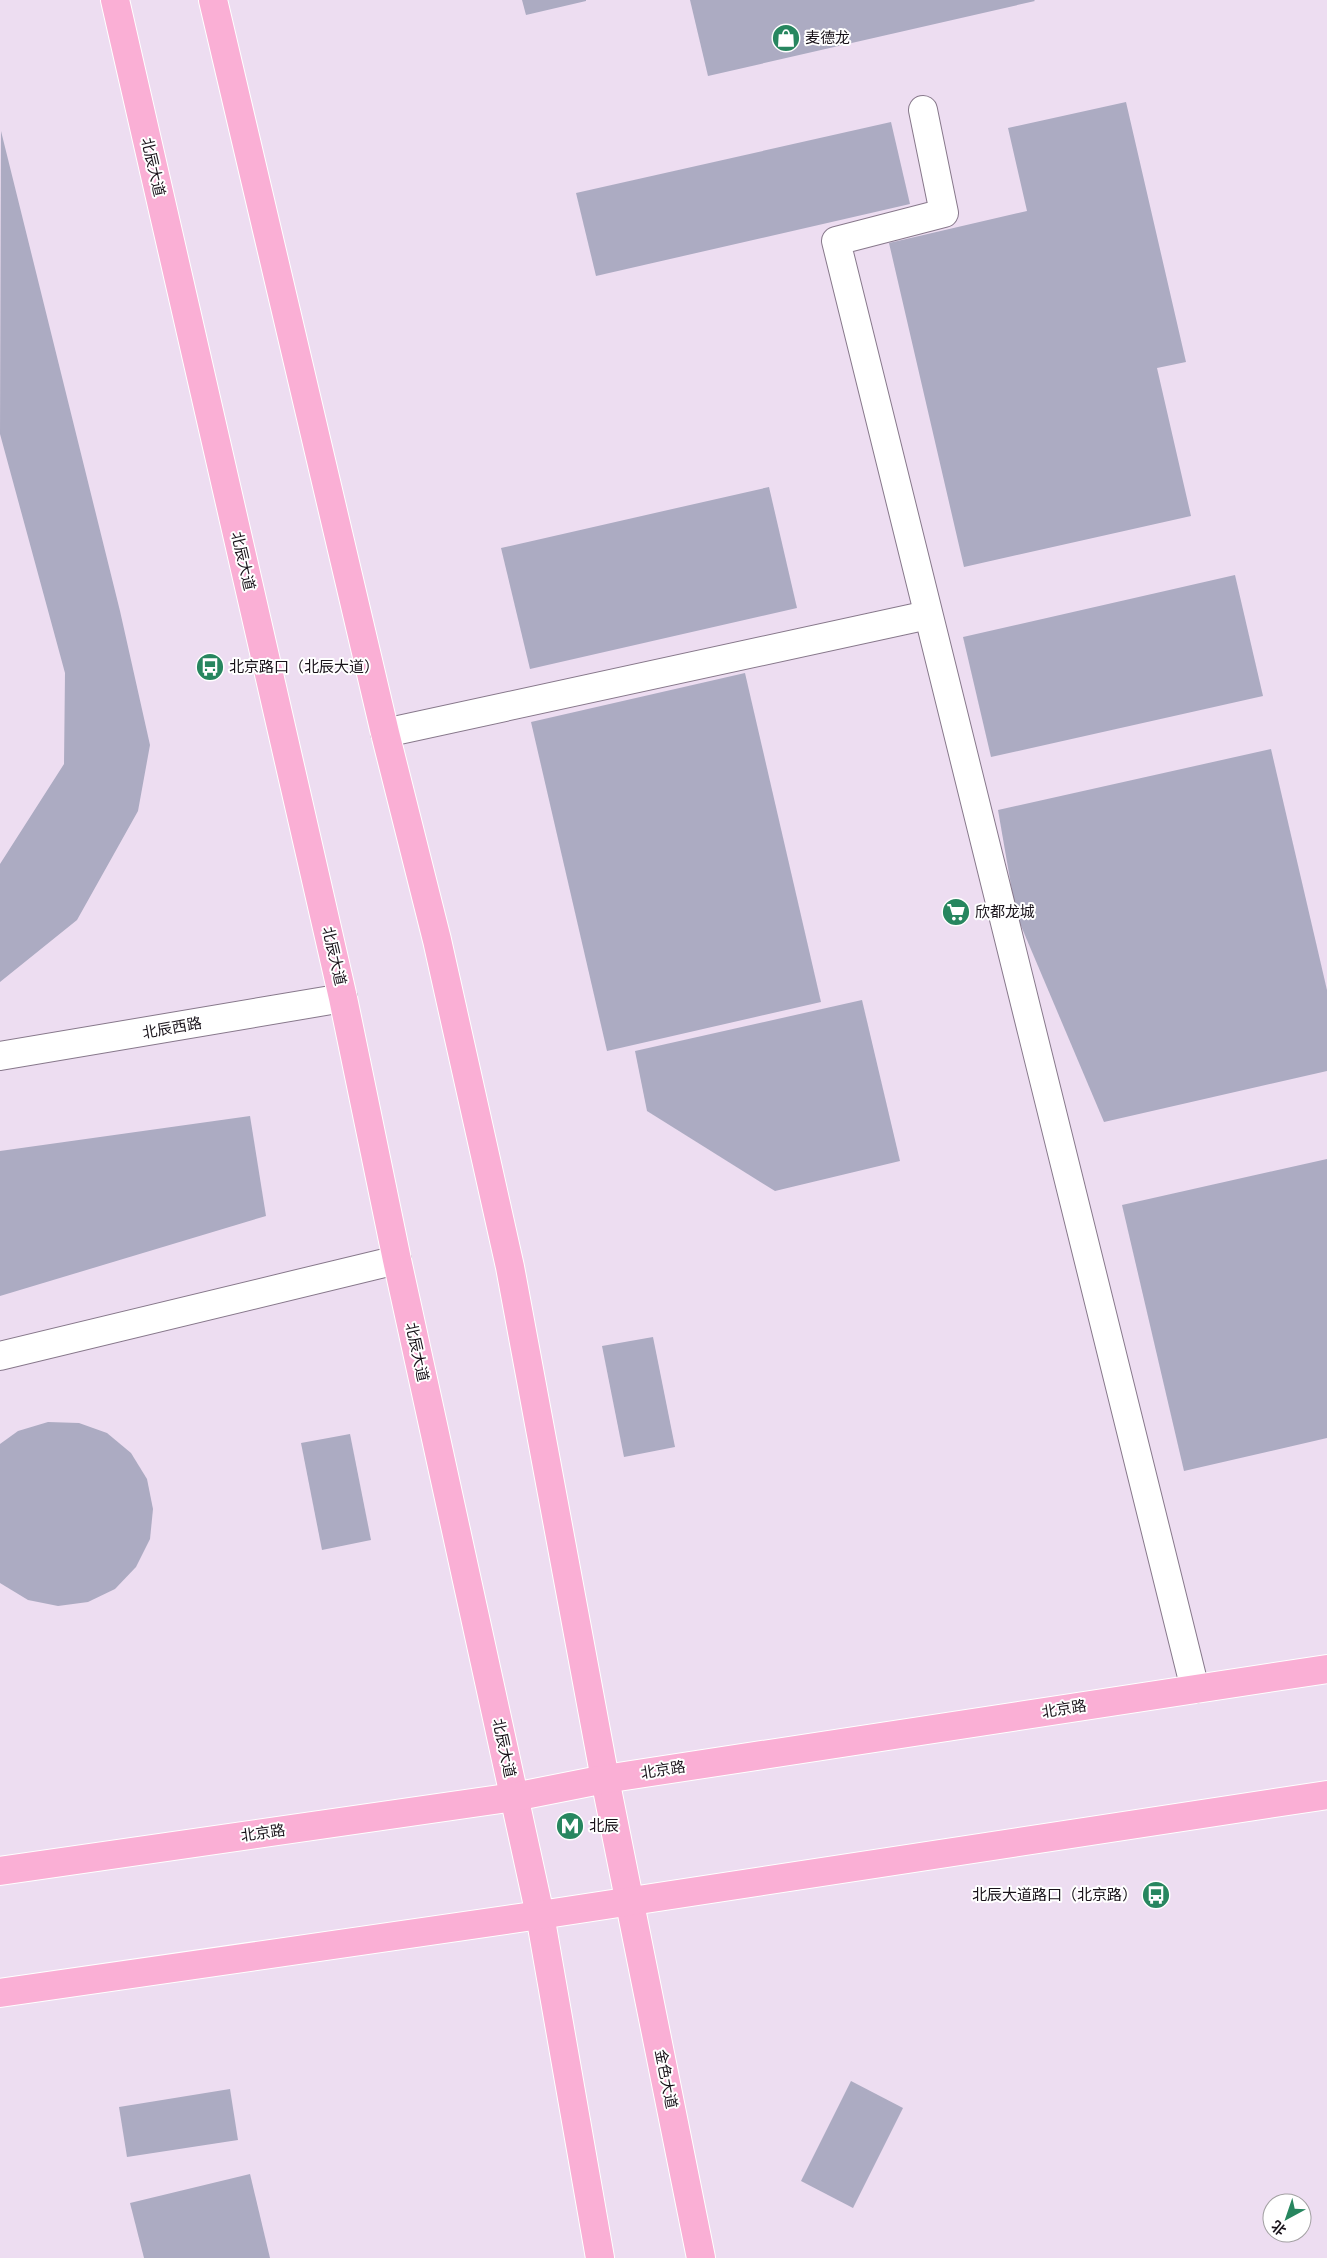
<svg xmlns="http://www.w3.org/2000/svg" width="1327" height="2258" font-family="'Roboto Serif','Noto Sans SC',serif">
<rect width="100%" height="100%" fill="#edddf1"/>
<g fill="#acabc2">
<polygon points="522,0 586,0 586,1 526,15"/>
<polygon points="690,0 1034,0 1035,1 708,76"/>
<polygon points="1126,102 1186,362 1157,368 1191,516 964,567 889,243 1027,211 1008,128"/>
<polygon points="891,122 910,204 596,276 576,193"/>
<polygon points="1,131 120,611 150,745 138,811 77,920 0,982 0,864 64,764 65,673 0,434"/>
<polygon points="769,487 797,608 530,669 501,548"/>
<polygon points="1235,575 1263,696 991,757 963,637"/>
<polygon points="745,673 821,1002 607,1051 531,722"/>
<polygon points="1271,749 1327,990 1327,1071 1104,1122 1016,914 998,810"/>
<polygon points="862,1000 900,1161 775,1191 647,1111 635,1051"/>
<polygon points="250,1116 266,1216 0,1296 0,1151"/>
<polygon points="1327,1159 1327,1438 1184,1471 1122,1205"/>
<polygon points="653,1337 675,1447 624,1457 602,1346"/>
<polygon points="48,1422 79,1423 107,1433 131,1453 147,1479 153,1509 150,1539 136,1567 115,1589 88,1602 58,1606 28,1600 0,1583 0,1444 18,1431"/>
<polygon points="350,1434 371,1540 322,1550 301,1443"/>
<polygon points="851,2081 903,2108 853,2208 801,2181"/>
<polygon points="230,2089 238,2140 127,2157 119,2107"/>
<polygon points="250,2174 270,2258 144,2258 130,2203"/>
</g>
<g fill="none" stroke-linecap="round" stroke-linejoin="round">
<defs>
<g id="street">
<polyline points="923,110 944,213 836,241 1195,1689"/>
<polyline points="385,733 928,615"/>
<polyline points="0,1056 343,998"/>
<polyline points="0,1356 397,1260"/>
</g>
<g id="primary">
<polyline points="115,0 343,998 397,1260 540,1915 600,2258"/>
<polyline points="213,0 385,733 437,940 510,1267 605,1779 701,2258"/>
<polyline points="0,1871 514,1797 605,1779 1327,1669"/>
<polyline points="0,1993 540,1915 1327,1795"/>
</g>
</defs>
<use href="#street" stroke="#87788b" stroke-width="30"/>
<use href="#primary" stroke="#fff" stroke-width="30"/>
<use href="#street" stroke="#fff" stroke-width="28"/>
<use href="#primary" stroke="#faafd5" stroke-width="28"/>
</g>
<defs>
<symbol id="shop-disc" viewBox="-11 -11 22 22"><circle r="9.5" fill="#27865f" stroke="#fff"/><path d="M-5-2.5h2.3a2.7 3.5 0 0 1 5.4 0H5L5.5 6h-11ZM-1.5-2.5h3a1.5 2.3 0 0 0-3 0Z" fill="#fff"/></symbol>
<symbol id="bus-disc" viewBox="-11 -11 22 22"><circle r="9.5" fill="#27865f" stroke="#fff"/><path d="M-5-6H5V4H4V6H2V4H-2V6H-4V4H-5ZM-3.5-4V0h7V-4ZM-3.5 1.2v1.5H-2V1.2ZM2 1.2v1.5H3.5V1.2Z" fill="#fff"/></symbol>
<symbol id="supermarket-disc" viewBox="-11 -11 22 22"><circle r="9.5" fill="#27865f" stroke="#fff"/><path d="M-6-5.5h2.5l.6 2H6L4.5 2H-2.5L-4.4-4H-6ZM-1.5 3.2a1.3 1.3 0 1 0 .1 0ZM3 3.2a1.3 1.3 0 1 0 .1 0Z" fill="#fff"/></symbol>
<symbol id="metro-disc" viewBox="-11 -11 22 22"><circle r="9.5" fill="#27865f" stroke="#fff"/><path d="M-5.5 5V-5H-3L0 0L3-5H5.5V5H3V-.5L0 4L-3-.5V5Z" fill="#fff"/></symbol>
</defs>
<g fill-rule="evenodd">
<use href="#shop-disc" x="770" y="22" width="32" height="32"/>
<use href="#bus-disc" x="194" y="651" width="32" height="32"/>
<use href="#supermarket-disc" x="940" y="896" width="32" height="32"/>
<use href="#metro-disc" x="554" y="1810" width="32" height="32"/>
<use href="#bus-disc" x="1140" y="1879" width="32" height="32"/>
</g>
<g text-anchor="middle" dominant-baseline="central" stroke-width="4" stroke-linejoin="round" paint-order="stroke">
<g font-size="15" fill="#19131a" stroke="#fff" text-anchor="start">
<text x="805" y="38">麦德龙</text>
<text x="229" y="667">北京路口（北辰大道）</text>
<text x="975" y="912">欣都龙城</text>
<text x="589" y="1826">北辰</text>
<text x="1137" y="1895" text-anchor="end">北辰大道路口（北京路）</text>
</g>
<g font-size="15" fill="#19131a" stroke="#fff">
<text transform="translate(153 167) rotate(77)">北辰大道</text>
<text transform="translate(243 561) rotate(77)">北辰大道</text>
<text transform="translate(334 956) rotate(77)">北辰大道</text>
<text transform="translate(172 1028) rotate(-10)">北辰西路</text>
<text transform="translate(417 1352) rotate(78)">北辰大道</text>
<text transform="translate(1064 1709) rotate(-9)">北京路</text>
<text transform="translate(504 1748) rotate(78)">北辰大道</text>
<text transform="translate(663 1770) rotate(-9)">北京路</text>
<text transform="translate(263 1833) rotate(-8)">北京路</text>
<text transform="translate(666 2079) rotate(79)">金色大道</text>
</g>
</g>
<g transform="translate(1287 2218) rotate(220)"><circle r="24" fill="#ffffff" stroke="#a3a1a3"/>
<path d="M0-4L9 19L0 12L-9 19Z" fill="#27865f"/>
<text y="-8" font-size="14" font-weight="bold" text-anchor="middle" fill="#19131a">北</text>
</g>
</svg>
